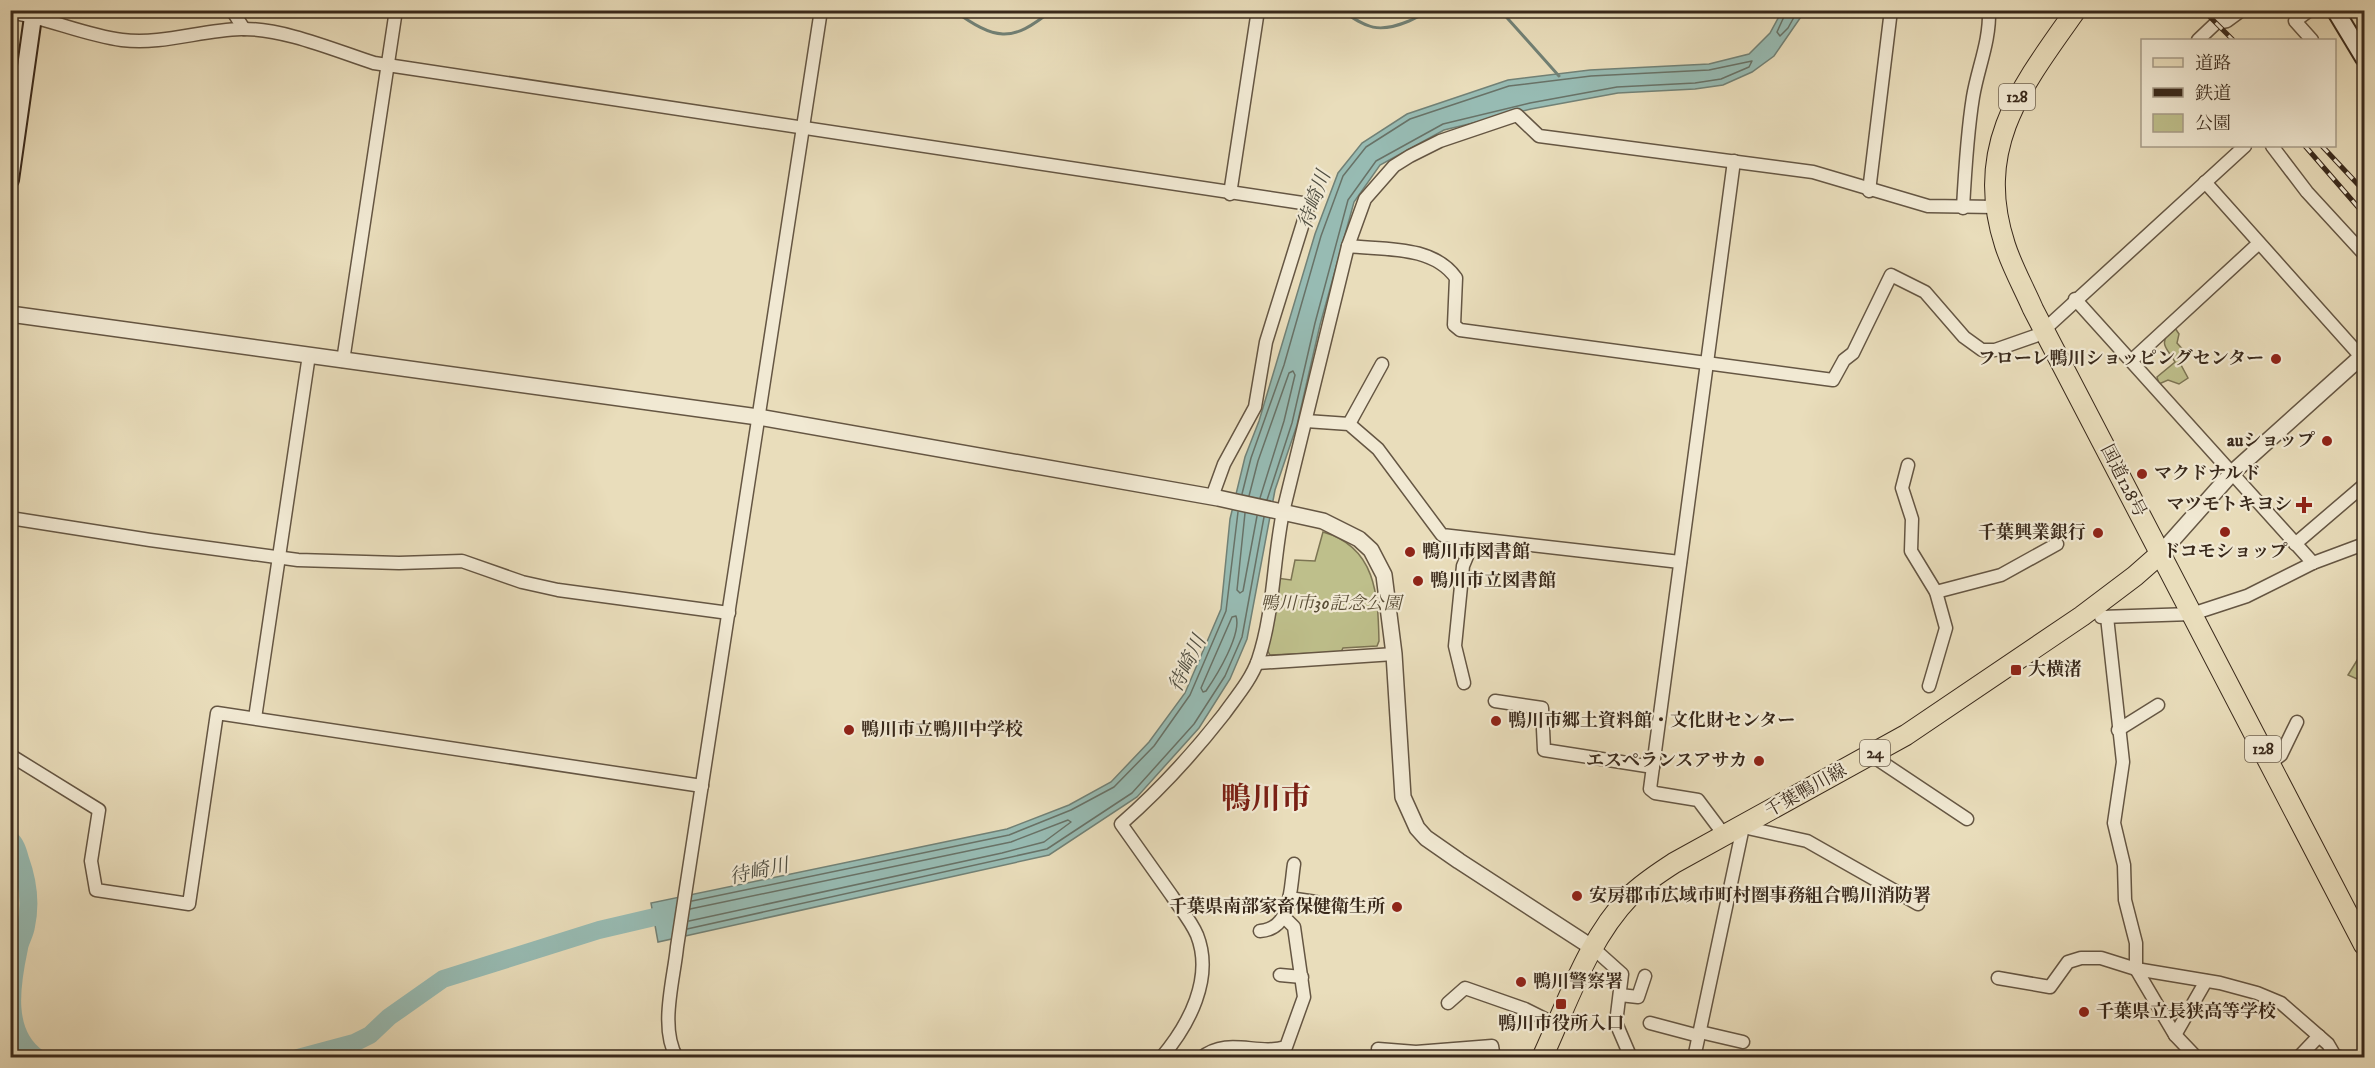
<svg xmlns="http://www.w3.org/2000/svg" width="2375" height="1068" font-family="'IM FELL DW Pica','Noto Serif JP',serif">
<rect width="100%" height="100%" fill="#e9ddbb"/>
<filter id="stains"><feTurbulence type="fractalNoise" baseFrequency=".00333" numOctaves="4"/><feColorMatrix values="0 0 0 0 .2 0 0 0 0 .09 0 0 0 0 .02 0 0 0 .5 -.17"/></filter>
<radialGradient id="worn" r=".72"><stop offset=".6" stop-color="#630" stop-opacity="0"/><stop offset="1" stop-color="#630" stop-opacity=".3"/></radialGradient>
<g fill="#bebf8b" stroke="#7c7453" stroke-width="1.5">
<path d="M 2175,328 L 2179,334 L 2177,343 L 2185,352 L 2180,363 L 2188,378 L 2179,384 L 2168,380 L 2159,384 L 2157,377 L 2175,362 C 2167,347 2158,346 2171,329 Z"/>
<path d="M 1323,532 C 1376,547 1378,595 1379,641 L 1377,646 L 1343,648 L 1341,652 L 1270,655 L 1266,648 L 1277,578 L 1291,580 L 1295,560 L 1315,561 Z"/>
<polygon points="2364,649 2364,682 2348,675"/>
</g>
<polygon fill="#97bbb3" stroke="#718176" stroke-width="1.5" points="1782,11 1805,11 1774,56 1752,72 1723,85 1695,89 1618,93 1531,109 1444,130 1380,165 1354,202 1320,325 1297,425 1275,490 1247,639 1230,679 1199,728 1137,797 1049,855 658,942 651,903 1007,829 1069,805 1111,782 1149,742 1185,693 1221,609 1230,519 1245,457 1259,421 1315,234 1338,173 1362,143 1407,114 1508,80 1590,70 1709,64 1749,54 1770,33"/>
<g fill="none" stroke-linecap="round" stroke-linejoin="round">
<g stroke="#687267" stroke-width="1.5">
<polyline points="1787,10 1777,32 1780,36 1788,28 1798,10"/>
<polyline points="1242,494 1251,458 1284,365 1321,236 1343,176 1366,147 1410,119 1509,86 1591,76 1709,70 1752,61 1749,67 1721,79 1695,83 1617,87 1530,103 1443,124 1376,161 1348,200 1315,323 1292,423 1267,500"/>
<polyline points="1249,496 1258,461 1289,373 1293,371 1295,375 1284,421 1260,498"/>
<polyline points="1245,513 1237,590 1240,593 1243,591 1257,516"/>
<path d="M 1236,616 C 1242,634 1217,675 1206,691 L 1203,692 L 1201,688 L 1232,617 Z"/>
<polyline points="692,901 1009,835 1071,810 1114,787 1154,746 1190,695 1226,611 1238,512"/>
<polyline points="689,921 1002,853 1044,842 1071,822 1068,820 1011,842 690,909"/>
<polyline points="687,929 1047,849 1132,793 1194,724 1225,676 1242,637 1264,517"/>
</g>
<g stroke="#718176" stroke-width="3">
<path d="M 953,10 C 995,40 1011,44 1052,10"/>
<path d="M 1341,10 C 1367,28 1378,34 1409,21 C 1419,17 1425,12 1435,10"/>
<polyline points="1500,10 1559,76"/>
</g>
<g stroke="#97bbb3" stroke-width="18">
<path d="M 10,839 C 16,844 18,852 20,859 C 28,881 31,903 26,926 C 25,934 20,941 19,948 C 11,985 3,1034 38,1058"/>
<polyline points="298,1058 354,1043 370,1035 389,1017 443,979 599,930 676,912"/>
</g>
<defs>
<g id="minor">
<polyline points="232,10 244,29"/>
<polyline points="2310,10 2295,21 2312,40"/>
<path d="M 10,12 C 48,18 84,35 122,40 C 163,45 201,30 241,29 C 283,28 334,50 374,63 L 1309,204 L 1266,342 L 1255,407 L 1224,464 L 1212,497"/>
<polyline points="2198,40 2216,23 2227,21 2242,10"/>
<polyline points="2272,146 2307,192 2364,254"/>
<polyline points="2205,182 2364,360"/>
<polyline points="1869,191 1891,10"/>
<polyline points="1230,194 1258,10"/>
<path d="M 1963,208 C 1965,171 1967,134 1973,97 C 1978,67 1990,42 1989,10"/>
<path d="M 1348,246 C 1384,250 1433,245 1456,278 L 1454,325 L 1460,330 L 1833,380 L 1844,360 L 1853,353 L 1891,275 L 1925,292 L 1964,337 L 1982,350 L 1995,350 L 2035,336 L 2045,329 L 2245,146"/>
<polyline points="2075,299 2313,563"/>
<polyline points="343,361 396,10"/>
<polyline points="2131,361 2259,243"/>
<polyline points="1306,421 1349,424 1378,449 1442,535 1680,562"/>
<polyline points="1349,424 1382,364"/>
<polyline points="1908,465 1902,488 1912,519 1911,551 1936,592 1946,628 1929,686"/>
<polyline points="10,518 150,540 298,560 399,563 462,561 522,582 558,590 729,613"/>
<polyline points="2295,544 2364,485"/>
<polyline points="1936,592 2001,575 2057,544"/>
<polyline points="2101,617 2192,614 2247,596 2313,563 2364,544"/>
<polyline points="2107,617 2123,762 2114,823 2124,865 2125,900 2136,943 2136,969 2175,1035 2197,1058"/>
<polyline points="1257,663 1394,654"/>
<polyline points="1464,683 1455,646 1463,566 1474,539"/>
<polyline points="1495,701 1542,708 1544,750 1653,767"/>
<polyline points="255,718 309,355"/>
<polyline points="2118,730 2158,705"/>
<polyline points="10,755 99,810 91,861 96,890 189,904 217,713 702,786"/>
<polyline points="1871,755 1967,819"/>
<polyline points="2270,763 2281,755 2297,722"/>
<polyline points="1725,836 1698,800 1655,793 1650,789 1734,161"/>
<polyline points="1289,898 1316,902"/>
<polyline points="2351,918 2364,913"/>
<path d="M 1260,931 C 1292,929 1290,889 1294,864"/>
<polyline points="1593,948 1622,974 1616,1023 1631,1058"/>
<polyline points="1280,975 1302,977"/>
<polyline points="1998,978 2050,987 2068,962 2081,958 2101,958 2136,969 2220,983 2257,993 2281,1003 2328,1044 2335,1056 2344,1058"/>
<polyline points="1620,995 1638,997 1645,976"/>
<polyline points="1448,1003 1465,988 1525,1009 1557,1025"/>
<polyline points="1650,1023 1699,1036"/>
<polyline points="1700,1032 1743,1042"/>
<polyline points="2175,1035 2206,981"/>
<polyline points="1378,1049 1416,1052 1492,1046 1494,1058"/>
<path d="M 677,1058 C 659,1028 674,979 677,947 L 821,10"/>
<polyline points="1070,1058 1074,1058"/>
<path d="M 1161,1058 C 1189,1025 1214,978 1197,935 C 1191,921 1180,908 1172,896 C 1155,872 1138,848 1121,824 C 1161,789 1192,755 1224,714 C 1236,697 1251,680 1258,660 C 1274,613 1273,560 1283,512 L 1348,246 L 1365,199 L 1394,166 L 1410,156 L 1440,141 L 1517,115 L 1539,136 L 1813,172 L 1928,206 L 1996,207"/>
<path d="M 1201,1058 C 1228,1036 1257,1056 1286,1047 L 1304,997 L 1294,927 L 1285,918"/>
<polyline points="1694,1058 1743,827 1807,841 1918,904"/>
<polyline points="2298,1058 2319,1036"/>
</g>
<g id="tertiary">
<polyline points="10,314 758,417 1218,498 1323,521 1359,539 1371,550 1384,575 1394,654 1403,797 1417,828 1426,838 1459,861 1593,948"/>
<polyline points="2160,554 2232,473 2361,357"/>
</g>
<g id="secondary">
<polyline points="2335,10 2364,58"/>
<polyline points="10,180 34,10"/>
</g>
<path id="primary" d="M 1542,1058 C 1567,1004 1588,939 1630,896 C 1643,883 1659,873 1674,863 L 1906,735 L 2082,616 L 2135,576 L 2160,554"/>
<path id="trunk" d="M 2076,10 C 2022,86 1973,147 2005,245 C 2012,267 2024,288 2033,309 L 2364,945"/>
</defs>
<use href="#minor" stroke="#655643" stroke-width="15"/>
<use href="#tertiary" stroke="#655643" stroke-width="18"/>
<use href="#secondary" stroke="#39291b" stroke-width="20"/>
<use href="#primary" stroke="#39291b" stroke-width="22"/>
<use href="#trunk" stroke="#39291b" stroke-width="22"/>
<use href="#minor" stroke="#f1e9d3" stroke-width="12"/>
<use href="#tertiary" stroke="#f1e9d3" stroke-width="15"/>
<use href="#secondary" stroke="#f1e9d3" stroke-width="16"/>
<use href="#primary" stroke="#e9ddbb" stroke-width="20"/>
<use href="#trunk" stroke="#e9ddbb" stroke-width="20"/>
<defs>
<g id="rail">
<polyline points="2203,10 2233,40"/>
<polyline points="2305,146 2364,214"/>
<polyline points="2322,146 2364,191"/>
</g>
</defs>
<use href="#rail" stroke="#39291b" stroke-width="5"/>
<use href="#rail" stroke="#f1e9d3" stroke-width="3" stroke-dasharray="9" stroke-linecap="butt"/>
</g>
<g fill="#8f2418" stroke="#f1e9d3" stroke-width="2">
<circle cx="2276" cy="359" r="6"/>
<circle cx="2327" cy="441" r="6"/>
<circle cx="2142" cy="474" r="6"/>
<path d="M2301 496h6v6h6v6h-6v6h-6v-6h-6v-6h6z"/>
<circle cx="2225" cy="532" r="6"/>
<circle cx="2098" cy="533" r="6"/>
<circle cx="1410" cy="552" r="6"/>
<circle cx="1418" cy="581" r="6"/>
<rect x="2010" y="664" width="12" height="12" rx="3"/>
<circle cx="1496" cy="721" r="6"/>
<circle cx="849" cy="730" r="6"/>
<circle cx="1759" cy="761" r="6"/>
<circle cx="1577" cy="896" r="6"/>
<circle cx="1397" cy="907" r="6"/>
<circle cx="1521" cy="982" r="6"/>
<rect x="1555" y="998" width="12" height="12" rx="3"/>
<circle cx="2084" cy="1012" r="6"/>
</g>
<g text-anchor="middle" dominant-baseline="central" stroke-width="4.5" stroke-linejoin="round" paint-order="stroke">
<g fill="#f1e9d3" stroke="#706352" stroke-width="1.5">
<rect x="1999" y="84" width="36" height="26" rx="4.5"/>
<rect x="2245" y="736" width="36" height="26" rx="4.5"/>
<rect x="1860" y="740" width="30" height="26" rx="4.5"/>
</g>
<g font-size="16" font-weight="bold" fill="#39291b">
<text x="2017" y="97">128</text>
<text x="2263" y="749">128</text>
<text x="1875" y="753">24</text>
</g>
<g font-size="18" font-weight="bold" fill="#39291b" stroke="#f1e9d3" text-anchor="start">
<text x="2264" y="359" text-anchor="end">フローレ鴨川ショッピングセンター</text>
<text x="2315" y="441" text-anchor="end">auショップ</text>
<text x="2154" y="474">マクドナルド</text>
<text x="2292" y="505" text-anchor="end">マツモトキヨシ</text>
<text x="2086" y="533" text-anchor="end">千葉興業銀行</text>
<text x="1422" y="552">鴨川市図書館</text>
<text x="2225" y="552" text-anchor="middle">ドコモショップ</text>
<text x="1430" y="581">鴨川市立図書館</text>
<text x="2028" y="670">大横渚</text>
<text x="1508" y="721">鴨川市郷土資料館・文化財センター</text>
<text x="861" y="730">鴨川市立鴨川中学校</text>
<text x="1747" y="761" text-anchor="end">エスペランスアサカ</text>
<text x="1589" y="896">安房郡市広域市町村圏事務組合鴨川消防署</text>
<text x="1385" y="907" text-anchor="end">千葉県南部家畜保健衛生所</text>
<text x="1533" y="982">鴨川警察署</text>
<text x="2096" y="1012">千葉県立長狭高等学校</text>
<text x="1561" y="1024" text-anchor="middle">鴨川市役所入口</text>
</g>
<g font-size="18" fill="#39291b" stroke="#f1e9d3">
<text transform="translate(2123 481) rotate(63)">国道128号</text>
<text transform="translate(1806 791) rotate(-29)">千葉鴨川線</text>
</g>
<g font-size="18" font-style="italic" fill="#5a4e37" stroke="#f1e9d3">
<text x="1331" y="604">鴨川市30記念公園</text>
</g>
<g font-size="20" font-style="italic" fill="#504e41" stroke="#f1e9d3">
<text transform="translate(1315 200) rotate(-70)">待崎川</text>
<text transform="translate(1188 664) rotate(-64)">待崎川</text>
<text transform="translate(759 872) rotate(-12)">待崎川</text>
</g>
<g font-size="30" font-weight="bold" fill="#7a1f14" stroke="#f1e9d3">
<text x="1266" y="799">鴨川市</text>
</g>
</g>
<rect width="2375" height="1068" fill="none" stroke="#e9ddbb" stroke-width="36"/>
<rect x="12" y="12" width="2351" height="1044" fill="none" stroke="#39291b" stroke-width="3"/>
<rect x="18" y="18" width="2339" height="1032" fill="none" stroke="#39291b" stroke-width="1.5"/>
<rect x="2141" y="39" width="195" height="108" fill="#f1e9d3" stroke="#a79c89" stroke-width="1.5"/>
<rect x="2153" y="58" width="30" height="9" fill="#e9ddbb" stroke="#a79c89" stroke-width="1.5"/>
<text x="2195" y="69" font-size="18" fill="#39291b">道路</text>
<rect x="2153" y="88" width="30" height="9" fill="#39291b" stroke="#a79c89" stroke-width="1.5"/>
<text x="2195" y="99" font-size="18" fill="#39291b">鉄道</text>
<rect x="2153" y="114" width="30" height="18" fill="#bebf8b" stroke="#a79c89" stroke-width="1.5"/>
<text x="2195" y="129" font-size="18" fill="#39291b">公園</text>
<rect width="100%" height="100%" filter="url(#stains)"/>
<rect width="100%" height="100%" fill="url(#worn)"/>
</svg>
